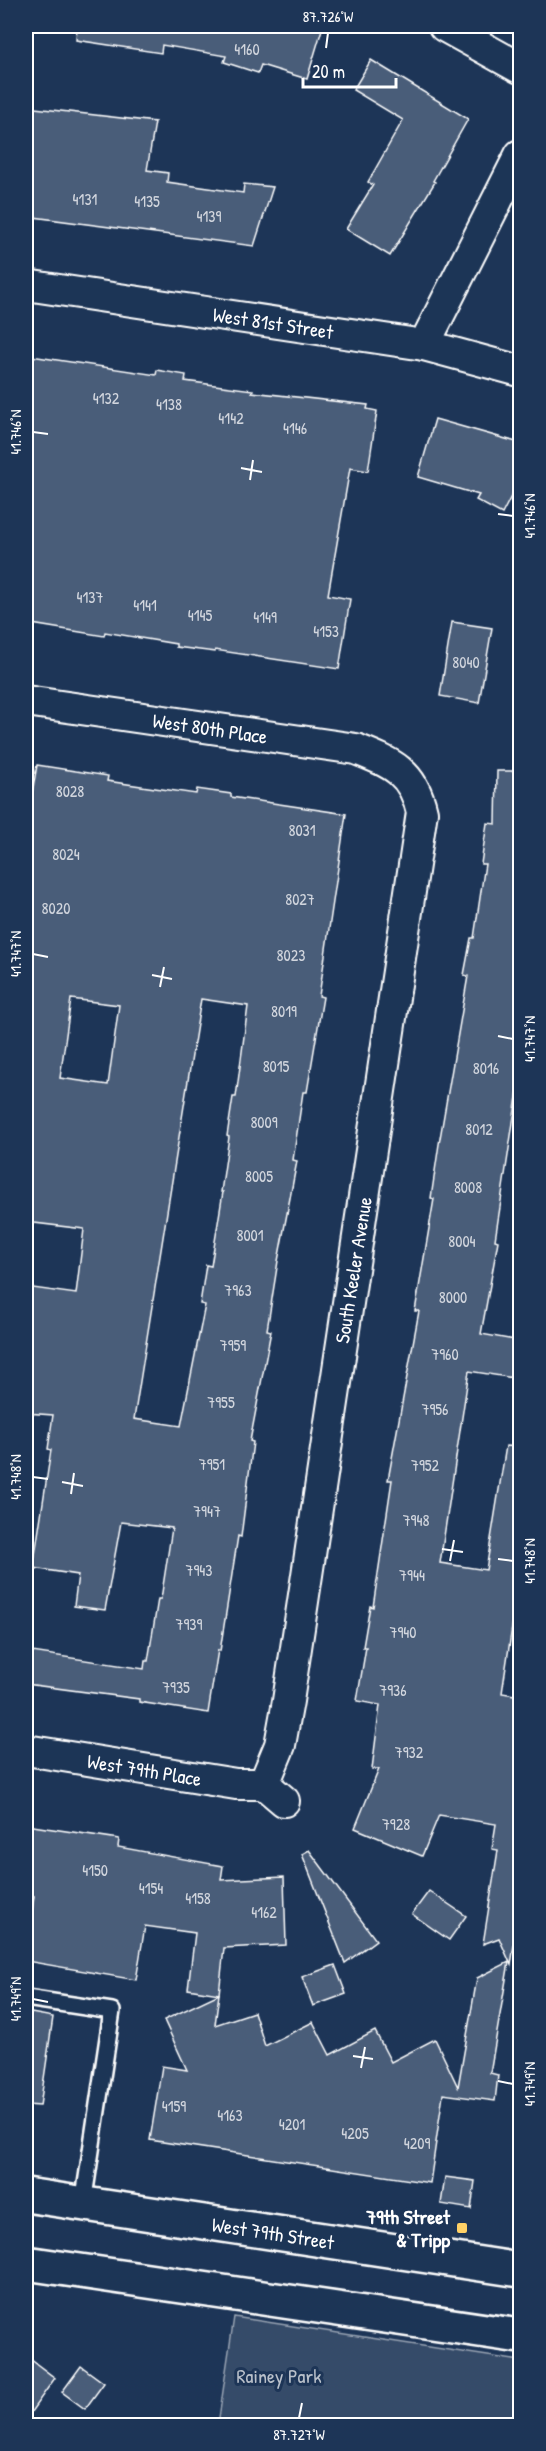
<svg xmlns="http://www.w3.org/2000/svg" width="546" height="2451" font-family="'Patrick Hand',sans-serif">
<rect width="100%" height="100%" fill="#1d3557"/>
<filter id="ink" filterUnits="userSpaceOnUse"><feTurbulence type="fractalNoise" baseFrequency=".0167" numOctaves="2"/><feDisplacementMap in="SourceGraphic" scale="12" xChannelSelector="R" yChannelSelector="G"/><feConvolveMatrix kernelMatrix="1 2 1 2 8 2 1 2 1" color-interpolation-filters="sRGB"/></filter>
<g filter="url(#ink)">
<polygon fill="#364b69" stroke="#9aa5b4" stroke-width="1.5" points="234,2317 520,2361 520,2425 218,2425"/>
<g fill="#4a5d79" stroke="#fff" stroke-width="1.5" fill-rule="evenodd">
<polygon points="77,26 323,26 307,79 261,65 258,73 224,62 226,56 162,45 161,53 76,40"/>
<polygon points="371,60 468,119 433,181 435,182 390,256 346,229 373,185 368,182 403,120 353,90"/>
<polygon points="26,107 155,122 147,170 168,173 167,182 243,193 244,184 273,187 254,246 26,216"/>
<polygon points="31,356 156,375 157,370 186,375 185,381 253,390 252,392 368,405 367,409 377,411 368,471 350,468 328,595 350,599 339,669 215,650 215,652 176,647 176,644 105,632 104,636 26,623 26,387"/>
<polygon points="435,419 520,443 520,479 502,514 476,500 479,495 418,477"/>
<polygon points="452,622 492,628 479,703 440,696"/>
<path d="M 37,765 L 108,776 L 107,781 L 196,794 L 197,789 L 231,794 L 231,797 L 346,814 L 319,996 L 323,997 L 307,1092 L 303,1092 L 293,1160 L 297,1161 L 278,1261 L 267,1330 L 271,1331 L 250,1441 L 253,1442 L 241,1537 L 238,1536 L 220,1651 L 218,1650 L 208,1713 L 139,1702 L 139,1699 L 26,1684 L 26,1651 L 144,1669 L 145,1661 L 148,1661 L 158,1599 L 161,1599 L 172,1528 L 121,1522 L 105,1610 L 74,1606 L 78,1575 L 33,1568 L 51,1450 L 48,1449 L 53,1415 L 26,1413 L 26,1287 L 76,1294 L 84,1229 L 26,1222 L 26,827 ZM 71,999 L 119,1005 L 108,1085 L 60,1078 ZM 201,999 L 248,1006 L 236,1097 L 233,1097 L 227,1136 L 229,1137 L 221,1192 L 223,1192 L 211,1266 L 206,1265 L 200,1304 L 205,1305 L 181,1426 L 134,1419 Z"/>
<polygon points="497,771 520,771 520,1077 495,1240 498,1241 481,1334 520,1341 520,1379 469,1371 440,1563 486,1570 506,1446 520,1447 520,1575 502,1693 520,1696 520,1904 511,1965 499,1938 483,1944 498,1850 492,1849 496,1824 439,1815 422,1856 355,1828 379,1769 372,1769 380,1705 357,1701 366,1647 363,1647 370,1606 373,1607 392,1480 388,1480 419,1311 415,1311 434,1199 431,1198 439,1144 468,976 464,975 471,938 474,938 485,864 481,864 487,823 496,824"/>
<polygon points="26,1825 119,1839 118,1847 223,1866 221,1880 284,1877 286,1945 224,1948 219,1994 188,1989 195,1933 145,1926 136,1980 26,1961 34,1896 26,1895"/>
<polygon points="309,1850 376,1940 345,1963 302,1854"/>
<polygon points="429,1891 466,1916 449,1940 412,1914"/>
<polygon points="509,1962 490,2073 498,2075 495,2101 443,2094 430,2183 150,2140 162,2066 187,2070 164,2020 219,1994 215,2025 254,2012 265,2046 313,2022 330,2055 375,2031 391,2062 435,2039 458,2087 477,1978"/>
<polygon points="335,1965 346,1994 313,2006 302,1977"/>
<polygon points="26,2012 53,2017 40,2106 26,2105"/>
<polygon points="445,2177 475,2181 471,2209 441,2204"/>
<polygon points="26,2356 55,2378 26,2419"/>
<polygon points="81,2366 104,2383 85,2409 62,2392"/>
</g>
<g fill="none" stroke-linecap="round" stroke-linejoin="round">
<defs>
<polyline id="service" points="26,1998 112,2011 83,2204"/>
<g id="minor">
<polyline points="444,26 520,68"/>
<path id="s1" d="M 26,285 L 424,345 L 520,371"/>
<polyline points="424,345 520,155"/>
<path id="s2" d="M 26,701 L 356,749 C 391,763 413,771 422,812 L 288,1701 L 280,1745 L 264,1784"/>
<path id="s3" d="M 26,1750 L 236,1784 L 264,1784"/>
<polyline points="264,1784 284,1801"/>
</g>
<g id="secondary">
<path id="s4" d="M 26,2195 L 520,2270"/>
<polyline points="26,2263 520,2336"/>
</g>
</defs>
<use href="#service" stroke="#fff" stroke-width="20"/>
<use href="#minor" stroke="#fff" stroke-width="34"/>
<use href="#secondary" stroke="#fff" stroke-width="38"/>
<use href="#service" stroke="#1d3557" stroke-width="15"/>
<use href="#minor" stroke="#1d3557" stroke-width="30"/>
<use href="#secondary" stroke="#1d3557" stroke-width="33"/>
</g>
</g>
<path fill="none" stroke="#fff" stroke-width="2" d="M 326,48 L 328,33M 33,432 L 48,434M 241,468 L 262,472M 250,480 L 253,460M 498,514 L 513,516M 33,954 L 48,957M 152,975 L 172,979M 160,987 L 164,967M 498,1036 L 513,1039M 33,1477 L 48,1479M 62,1482 L 83,1486M 71,1494 L 74,1473M 442,1549 L 463,1552M 498,1559 L 513,1561M 450,1561 L 454,1540M 33,1999 L 48,2002M 353,2056 L 373,2059M 361,2068 L 365,2047M 498,2081 L 513,2084M 299,2418 L 302,2403"/>
<rect fill="#ffd166" stroke="#1d3557" stroke-width="2" x="456" y="2222" width="12" height="12" rx="3"/>
<g text-anchor="middle" dominant-baseline="central" stroke-width="6" stroke-linejoin="round" paint-order="stroke">
<g font-size="16" fill="#d2d6de">
<text x="247" y="49">4160</text>
<text x="85" y="199">4131</text>
<text x="147" y="201">4135</text>
<text x="209" y="216">4139</text>
<text x="106" y="398">4132</text>
<text x="169" y="404">4138</text>
<text x="231" y="418">4142</text>
<text x="295" y="428">4146</text>
<text x="90" y="597">4137</text>
<text x="145" y="605">4141</text>
<text x="200" y="615">4145</text>
<text x="265" y="617">4149</text>
<text x="326" y="631">4153</text>
<text x="466" y="662">8040</text>
<text x="70" y="791">8028</text>
<text x="302" y="830">8031</text>
<text x="66" y="854">8024</text>
<text x="300" y="899">8027</text>
<text x="56" y="908">8020</text>
<text x="291" y="955">8023</text>
<text x="284" y="1011">8019</text>
<text x="276" y="1066">8015</text>
<text x="486" y="1068">8016</text>
<text x="264" y="1122">8009</text>
<text x="479" y="1129">8012</text>
<text x="259" y="1176">8005</text>
<text x="468" y="1187">8008</text>
<text x="250" y="1235">8001</text>
<text x="462" y="1241">8004</text>
<text x="238" y="1290">7963</text>
<text x="453" y="1297">8000</text>
<text x="233" y="1345">7959</text>
<text x="445" y="1354">7960</text>
<text x="221" y="1402">7955</text>
<text x="435" y="1409">7956</text>
<text x="212" y="1464">7951</text>
<text x="425" y="1465">7952</text>
<text x="207" y="1511">7947</text>
<text x="416" y="1520">7948</text>
<text x="199" y="1570">7943</text>
<text x="412" y="1575">7944</text>
<text x="189" y="1624">7939</text>
<text x="403" y="1632">7940</text>
<text x="176" y="1687">7935</text>
<text x="393" y="1690">7936</text>
<text x="409" y="1752">7932</text>
<text x="396" y="1824">7928</text>
<text x="95" y="1870">4150</text>
<text x="151" y="1888">4154</text>
<text x="198" y="1898">4158</text>
<text x="264" y="1912">4162</text>
<text x="174" y="2106">4159</text>
<text x="230" y="2115">4163</text>
<text x="292" y="2124">4201</text>
<text x="355" y="2133">4205</text>
<text x="417" y="2143">4209</text>
</g>
<g font-size="20" fill="#fff" stroke="#1d3557">
<text stroke="none"><textPath href="#s1" startOffset="250">West 81st Street</textPath></text>
<text stroke="none"><textPath href="#s2" startOffset="186">West 80th Place</textPath></text>
<text transform="translate(353 1270) rotate(-81)">South Keeler Avenue</text>
<text stroke="none"><textPath href="#s3" startOffset="120">West 79th Place</textPath></text>
<text stroke="none"><textPath href="#s4" startOffset="250">West 79th Street</textPath></text>
</g>
<g font-size="20" font-weight="bold" fill="#fff" stroke="#1d3557" text-anchor="end">
<text x="450" y="2216">79th Street<tspan x="450" dy="23">&amp; Tripp</tspan></text>
</g>
<g font-size="20" fill="#b9c0ca" stroke="#1d3557">
<text x="279" y="2375">Rainey Park</text>
</g>
</g>
<rect width="546" height="2451" fill="none" stroke="#1d3557" stroke-width="66"/>
<path d="M303 78v9h93v-9" fill="none" stroke="#ffffff" stroke-width="3"/>
<text x="312" y="78" font-size="18" fill="#ffffff" stroke="#1d3557" stroke-width="4.5" paint-order="stroke">20 m</text>
<rect x="33" y="33" width="480" height="2385" fill="none" stroke="#fff" stroke-width="2"/>
<g font-size="15" text-anchor="middle" fill="#fff">
<text x="328" y="22">87.726°W</text>
<text transform="translate(16 432) rotate(-90)" y="5">41.746°N</text>
<text transform="translate(530 516) rotate(-90)" y="5">41.746°N</text>
<text transform="translate(16 954) rotate(-90)" y="5">41.747°N</text>
<text transform="translate(530 1039) rotate(-90)" y="5">41.747°N</text>
<text transform="translate(16 1477) rotate(-90)" y="5">41.748°N</text>
<text transform="translate(530 1561) rotate(-90)" y="5">41.748°N</text>
<text transform="translate(16 1999) rotate(-90)" y="5">41.749°N</text>
<text transform="translate(530 2084) rotate(-90)" y="5">41.749°N</text>
<text x="299" y="2440">87.727°W</text>
</g>
</svg>
